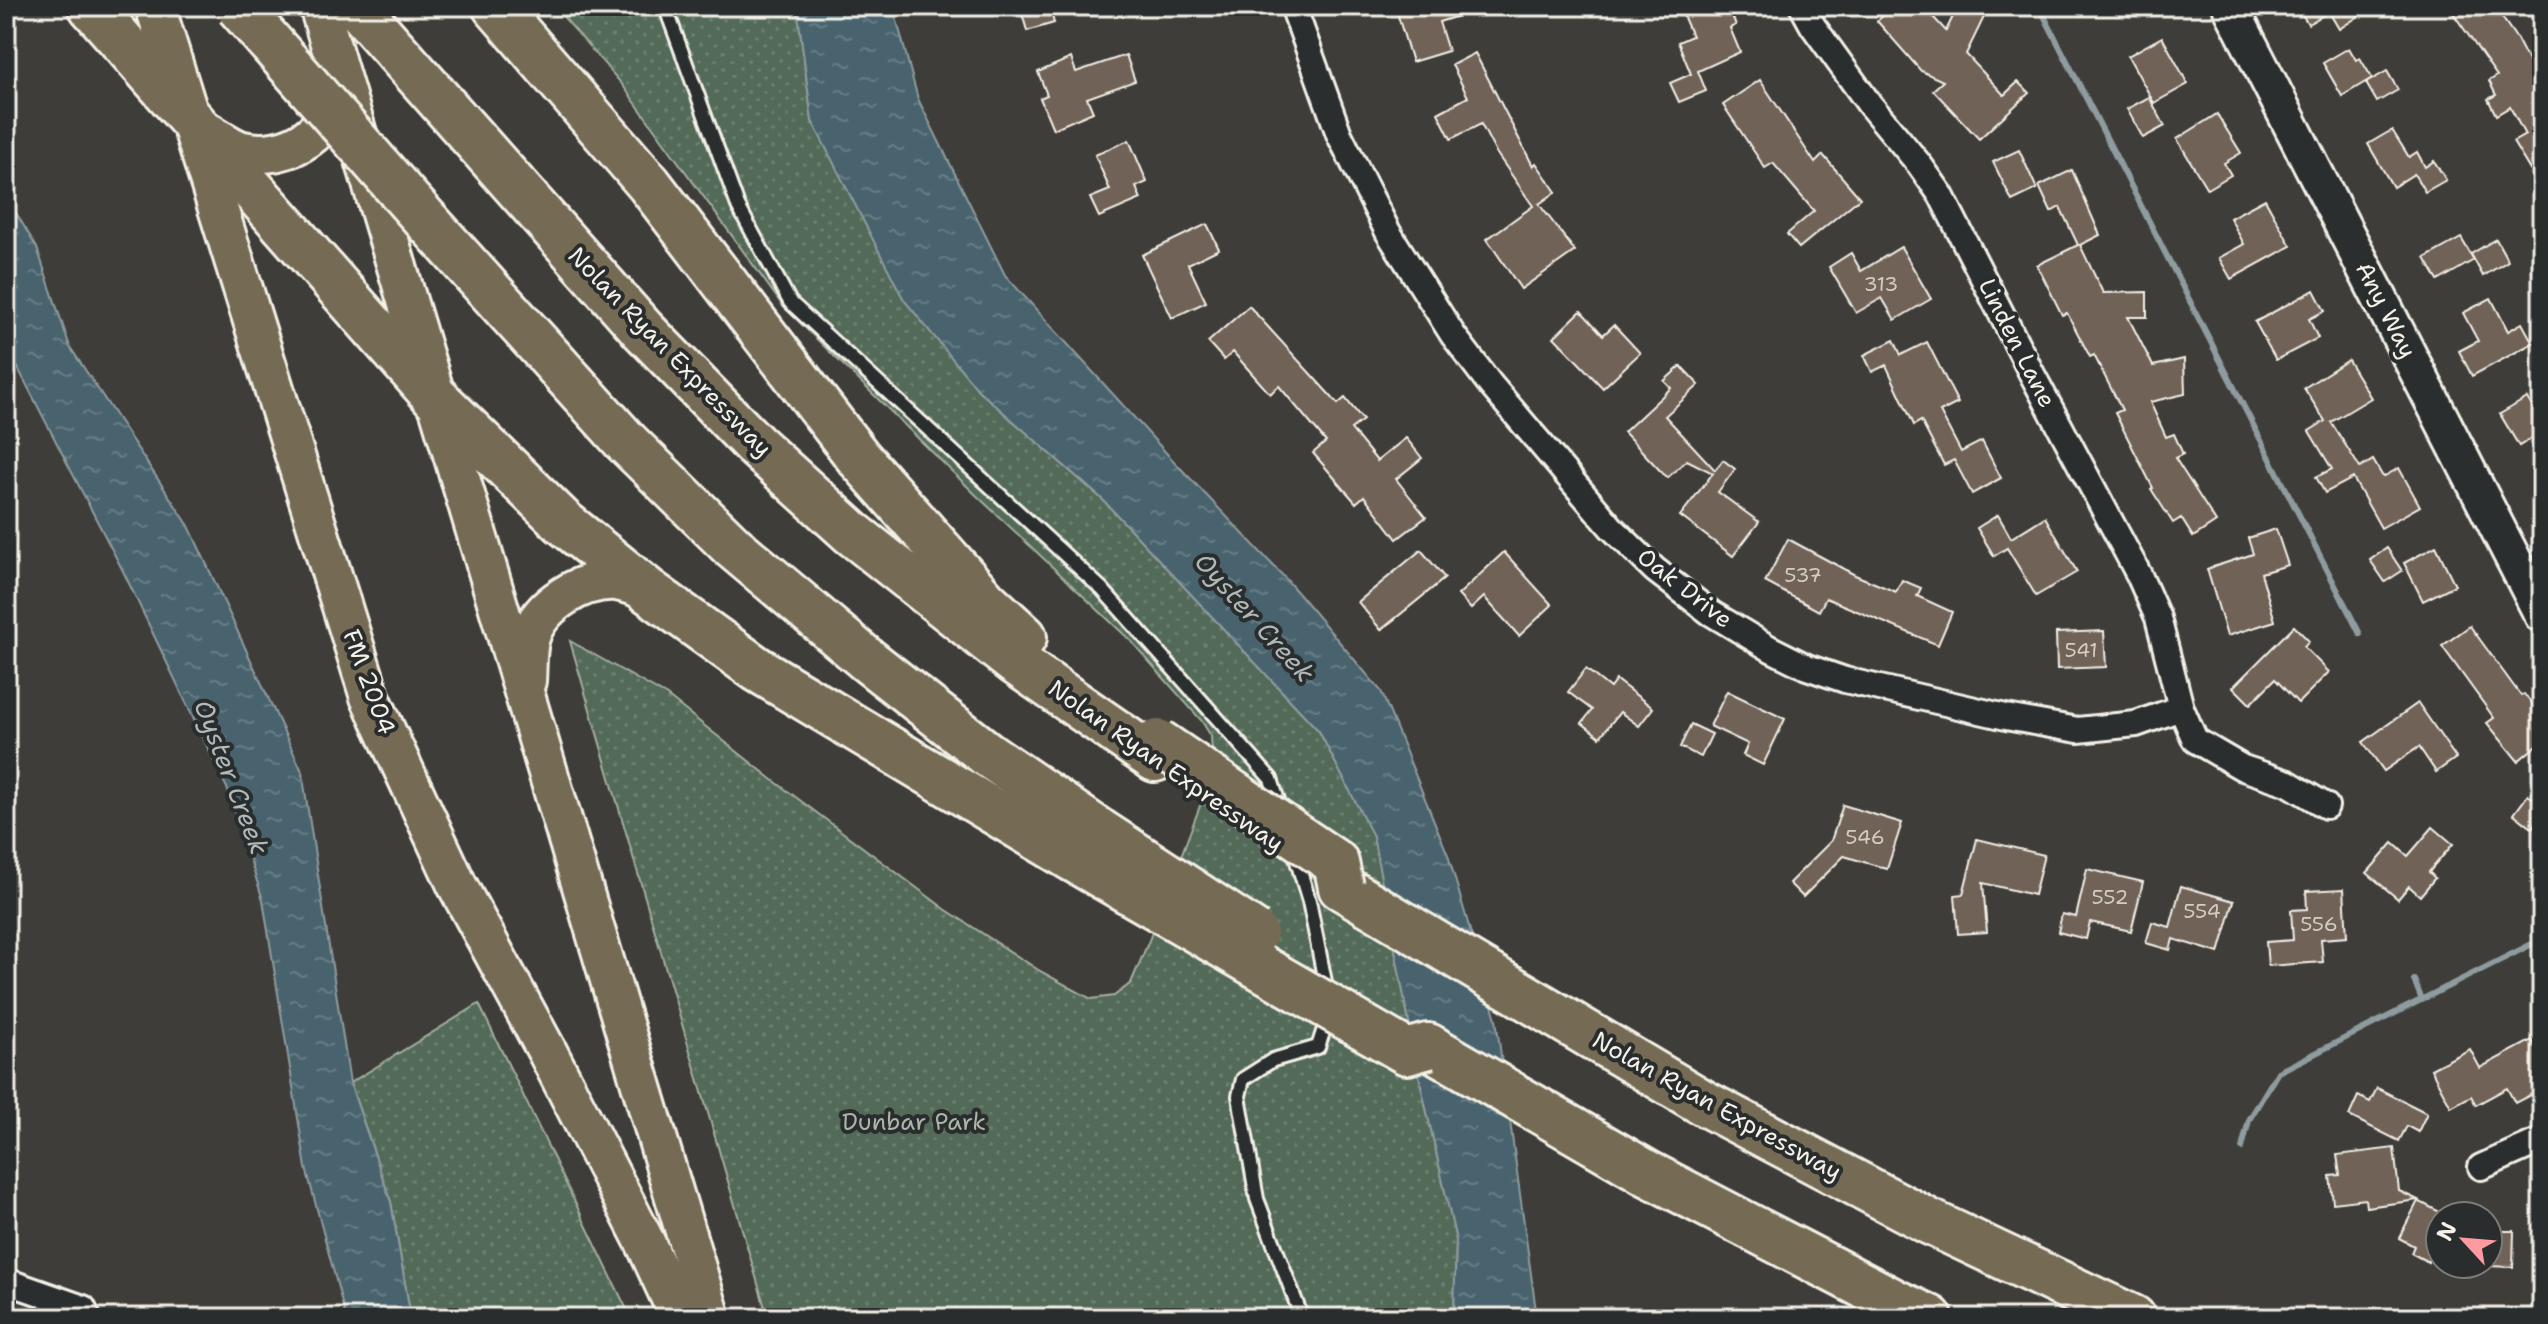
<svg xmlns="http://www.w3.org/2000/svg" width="2548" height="1324" font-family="'Shantell Sans',sans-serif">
<defs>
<pattern id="park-dots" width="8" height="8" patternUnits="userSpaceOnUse" patternTransform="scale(2)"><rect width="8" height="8" fill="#526b59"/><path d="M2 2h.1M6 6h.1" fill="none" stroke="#6c8171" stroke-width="1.8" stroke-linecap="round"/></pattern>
<pattern id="water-ripples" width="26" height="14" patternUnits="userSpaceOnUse" patternTransform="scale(2)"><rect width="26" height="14" fill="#4a646e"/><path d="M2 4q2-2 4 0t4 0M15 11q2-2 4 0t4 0" fill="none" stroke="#657b83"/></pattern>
</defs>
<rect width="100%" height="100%" fill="#3f3d3a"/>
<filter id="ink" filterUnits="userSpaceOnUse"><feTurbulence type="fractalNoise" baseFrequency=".0125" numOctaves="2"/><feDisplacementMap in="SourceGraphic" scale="16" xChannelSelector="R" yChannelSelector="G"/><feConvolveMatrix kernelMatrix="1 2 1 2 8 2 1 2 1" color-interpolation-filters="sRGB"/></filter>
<g filter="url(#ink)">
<g fill="url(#park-dots)" stroke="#a3aea0" stroke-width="2">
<polygon points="554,6 797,6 812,121 978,390 1102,499 1319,731 1373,835 1422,1090 1456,1240 1454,1318 768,1318 570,641 667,696 773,780 945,909 1040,971 1091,999 1114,996 1131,983 1148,943 1206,790 1212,753 1211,736 1201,720 1131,641 975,494 783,306 621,83"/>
<polygon points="479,1004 631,1318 411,1318 391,1202 350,1083"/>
</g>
<g fill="url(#water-ripples)" stroke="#8e9c9f" stroke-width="2">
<polygon points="797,6 893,6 918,99 1005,275 1169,456 1286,579 1381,691 1448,855 1496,1019 1537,1318 1454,1318 1456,1240 1422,1090 1373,836 1319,731 1102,499 978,390 904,300 812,121"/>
<polygon points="6,196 37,248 70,347 189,526 302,771 350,1083 391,1202 411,1318 346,1318 306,1168 263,900 227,788 123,571 6,345"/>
</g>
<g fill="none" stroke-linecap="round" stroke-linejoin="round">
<g stroke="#8e9c9f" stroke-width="6">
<polyline points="2039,6 2360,634"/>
<polyline points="2414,980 2422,1000"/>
<polyline points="2242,1148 2249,1120 2278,1072 2542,939"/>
</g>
</g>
<g fill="#706256" stroke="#f4f1e8" stroke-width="2">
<polygon points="1020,6 1049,6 1054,23 1027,31"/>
<polygon points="1395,6 1476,6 1477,10 1439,22 1448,51 1412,62"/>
<polygon points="1679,6 1728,6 1736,25 1730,28 1740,52 1698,71 1706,91 1679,102 1670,83 1691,74 1678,42 1692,36"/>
<polygon points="1894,6 1923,6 1946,31 1958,6 1967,6 1985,15 1966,54 2004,95 2018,82 2029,93 1979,139 1933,90 1943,81 1921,71 1877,21"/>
<polygon points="2297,6 2353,6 2359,16 2339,29 2329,12 2308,24"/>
<polygon points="2448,6 2494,6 2517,39 2542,88 2542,169 2539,164 2530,170 2513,142 2525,135 2510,107 2496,115 2488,99 2496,95 2489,81 2497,76"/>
<polygon points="2162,37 2188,84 2154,103 2128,56"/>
<polygon points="2349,48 2356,60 2360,58 2372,78 2342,96 2323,63"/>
<polygon points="1475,53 1533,166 1536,163 1556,192 1539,204 1575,251 1521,289 1487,239 1533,206 1495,151 1481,124 1451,139 1438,113 1468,97 1452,65"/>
<polygon points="1126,55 1135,81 1087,98 1093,112 1053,129 1040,98 1047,95 1038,72 1071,58 1076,72"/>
<polygon points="2387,71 2398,90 2377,102 2366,83"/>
<polygon points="1760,80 1815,163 1823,155 1860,198 1799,248 1787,234 1814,211 1773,163 1765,168 1723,105"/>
<polygon points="2149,97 2165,126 2143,138 2127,109"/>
<polygon points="2217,114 2241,153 2224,163 2231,175 2207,189 2177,139"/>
<polygon points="2392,130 2409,157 2417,152 2425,167 2434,161 2446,180 2425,192 2414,174 2393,187 2368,144"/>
<polygon points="1129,140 1147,182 1136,187 1141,199 1099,217 1090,198 1110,190 1095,155"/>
<polygon points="2019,150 2037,189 2012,201 1993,162"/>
<polygon points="2072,170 2100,235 2080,245 2103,293 2147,292 2147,317 2128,317 2153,366 2184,359 2185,394 2150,402 2166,437 2174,434 2183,454 2175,458 2216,522 2193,537 2181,518 2173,523 2151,489 2153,488 2115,413 2122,410 2094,355 2090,357 2067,313 2062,315 2037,265 2078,245 2060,207 2051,212 2039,186"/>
<polygon points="2265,199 2291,246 2231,279 2219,258 2244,244 2230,218"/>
<polygon points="1207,224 1219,249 1188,264 1206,302 1172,318 1142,255"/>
<polygon points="2461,238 2474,260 2438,281 2425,258"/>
<polygon points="2496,239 2508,261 2483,276 2471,254"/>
<polygon points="1901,247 1931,299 1895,320 1882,298 1856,313 1829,267 1851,253 1861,271"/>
<polygon points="2314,290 2325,311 2309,319 2318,338 2276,360 2255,322"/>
<polygon points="2491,298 2508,331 2522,323 2533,343 2472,376 2459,351 2478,341 2463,313"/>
<polygon points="1249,306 1338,404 1345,398 1363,420 1351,429 1377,461 1406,438 1422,458 1396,479 1426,517 1397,539 1364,496 1356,503 1313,453 1326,442 1279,386 1270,394 1233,352 1224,360 1208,342"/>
<polygon points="1581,311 1603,335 1614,325 1640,353 1603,388 1554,337"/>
<polygon points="1894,340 1901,355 1927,342 1958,403 1940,412 1961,452 1982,441 2001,478 1972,494 1954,460 1944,465 1921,421 1914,425 1886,365 1872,372 1864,355"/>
<polygon points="2348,360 2371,398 2331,422 2360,468 2373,460 2383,477 2399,468 2420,506 2381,528 2353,478 2325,493 2316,477 2332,469 2309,431 2325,421 2304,388"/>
<polygon points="1681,366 1699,385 1665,416 1715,470 1723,460 1735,469 1718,492 1759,522 1733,556 1680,516 1713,473 1687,460 1667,478 1624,432 1671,388 1664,381"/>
<polygon points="2527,398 2542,423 2542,432 2519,446 2500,414"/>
<polygon points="1998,515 2011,538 2045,517 2077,572 2036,596 2007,548 1994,556 1977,528"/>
<polygon points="2276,529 2288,565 2261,573 2275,621 2227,636 2207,569 2253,554 2248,538"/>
<polygon points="1788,539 1855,575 1896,592 1902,580 1921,588 1917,596 1952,612 1938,645 1826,598 1819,611 1765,582"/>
<polygon points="2436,546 2455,585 2423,601 2404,563"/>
<polygon points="2387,548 2402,571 2385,582 2370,560"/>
<polygon points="1421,550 1445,578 1381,630 1358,602"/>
<polygon points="1504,552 1552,605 1519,636 1484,597 1471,609 1458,595"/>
<polygon points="2294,626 2309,641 2304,647 2329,672 2298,703 2275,679 2250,704 2233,687"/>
<polygon points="2470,626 2521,696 2524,694 2538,711 2535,713 2542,723 2542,741 2518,761 2487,723 2494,718 2442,646"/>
<polygon points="2104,631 2106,667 2057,669 2056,633"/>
<polygon points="1586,669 1610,688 1616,680 1653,708 1639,726 1620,712 1600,737 1582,723 1592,710 1568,692"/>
<polygon points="1727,691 1785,719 1763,765 1743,755 1748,744 1710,726"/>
<polygon points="2418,703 2456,758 2436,772 2419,747 2384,771 2363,742"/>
<polygon points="1691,724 1712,734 1701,757 1680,747"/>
<polygon points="2528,795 2542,805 2542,814 2532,828 2514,814"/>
<polygon points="1843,805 1902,823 1887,869 1844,856 1803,897 1789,883 1831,841"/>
<polygon points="2433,827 2453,844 2429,872 2435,878 2420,896 2409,886 2398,899 2367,873 2393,843 2408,856"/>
<polygon points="1977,839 2044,855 2034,895 1983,883 1987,932 1958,934 1955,895 1963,894"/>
<polygon points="2087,869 2143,882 2131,931 2090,922 2086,939 2058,932 2062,914 2076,917"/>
<polygon points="2181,886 2234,901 2219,953 2173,939 2170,950 2146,943 2152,922 2170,927"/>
<polygon points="2344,889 2347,937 2321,939 2323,962 2268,966 2266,942 2293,940 2291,910 2307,909 2306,891"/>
<polygon points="2532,1040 2542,1059 2542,1089 2515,1103 2507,1088 2476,1105 2471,1096 2451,1107 2431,1069 2470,1049 2480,1068"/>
<polygon points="2377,1088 2427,1113 2418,1132 2407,1126 2399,1141 2349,1116 2358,1096 2370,1102"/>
<polygon points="2394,1148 2399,1191 2418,1200 2366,1207 2365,1199 2333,1203 2330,1176 2340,1175 2337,1155"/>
<polygon points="2418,1201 2440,1212 2440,1257 2432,1253 2428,1262 2411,1253 2414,1246 2399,1238"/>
<polygon points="2488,1231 2514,1231 2513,1267 2488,1266"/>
</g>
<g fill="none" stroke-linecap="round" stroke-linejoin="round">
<defs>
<g id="lane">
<polyline points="665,6 738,206 790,302 1102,589 1271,779 1281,810"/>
<polyline points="1294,851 1309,901 1327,992"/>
<polyline points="1302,1318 1257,1199 1239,1096 1243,1079 1273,1060 1318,1047 1329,1014"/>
</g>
<g id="street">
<polyline points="1293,6 1339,134 1388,232 1453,335 1490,384 1611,527 1655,570 1711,613 1771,649 1807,667 1845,680 2006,717 2078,730 2136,724 2181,708"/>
<polyline points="1802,6 1813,26 1870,105 1919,164 1941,195 2032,374 2139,575 2158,618 2181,708 2195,740 2243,768 2288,783 2326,806"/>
<polyline points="2481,1167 2542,1140"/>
<polyline points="6,1281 83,1308 88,1318"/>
</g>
<polyline id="secondary" points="2230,6 2542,615"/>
<g id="primary">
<polyline points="155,6 370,697 457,885 548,1053 645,1242 680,1318"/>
<polyline points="319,6 711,1318"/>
<path d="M 204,130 C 216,136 230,148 243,151 C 287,161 339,131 334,81"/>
<path d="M 526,681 C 527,667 526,650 530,637 C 540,604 583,579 616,581 C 626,582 637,587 647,590"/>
</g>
<g id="highway">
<polyline points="91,6 435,397 563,522 647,590 757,669 1073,859"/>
<polyline points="356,6 643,330 755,445 852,533 1015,662 1155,759"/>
<polyline points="495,6 649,184 858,457 986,602 1024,637"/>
<polyline points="626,442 733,547 866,659 987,754 1099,831"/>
<polyline points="1341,887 1702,1102 1928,1221 2133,1318"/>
<polyline points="1428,1046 1647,1173 1895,1302 1930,1318"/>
</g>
</defs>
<use href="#lane" stroke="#f4f1e8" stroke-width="18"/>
<use href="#street" stroke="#f4f1e8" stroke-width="30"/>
<use href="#secondary" stroke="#f4f1e8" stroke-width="40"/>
<use href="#primary" stroke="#f4f1e8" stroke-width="44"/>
<use href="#highway" stroke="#f4f1e8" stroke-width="50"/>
<use href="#lane" stroke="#2a2d2e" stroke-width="12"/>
<use href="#street" stroke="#2a2d2e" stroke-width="24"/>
<use href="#secondary" stroke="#2a2d2e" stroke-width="34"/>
<use href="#primary" stroke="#746b52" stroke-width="38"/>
<use href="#highway" stroke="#746b52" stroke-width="44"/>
<defs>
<g id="highway-bridge">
<polyline points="238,6 409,201 626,442"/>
<polyline points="1158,742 1336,863 1341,887"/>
<polyline points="1099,831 1255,933"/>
<polyline points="1073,859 1407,1052 1428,1046"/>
</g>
</defs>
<use href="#highway-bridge" stroke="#f4f1e8" stroke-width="50" stroke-linecap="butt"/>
<use href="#highway-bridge" stroke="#746b52" stroke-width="44"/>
</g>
</g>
<g text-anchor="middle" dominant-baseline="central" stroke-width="8" stroke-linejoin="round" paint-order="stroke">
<g font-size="20" fill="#d3cdc4">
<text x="1881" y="284">313</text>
<text x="1803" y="575">537</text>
<text x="2081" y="650">541</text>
<text x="1865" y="837">546</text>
<text x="2110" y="897">552</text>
<text x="2202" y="911">554</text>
<text x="2319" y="924">556</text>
</g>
<g font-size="24" fill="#f4f1e8" stroke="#2a2d2e">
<text transform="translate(2386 310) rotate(63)">Any Way</text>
<text transform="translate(2017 343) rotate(63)">Linden Lane</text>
<text transform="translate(670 352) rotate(46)">Nolan Ryan Expressway</text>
<text transform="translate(1685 588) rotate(38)">Oak Drive</text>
<text transform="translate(369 682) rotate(70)">FM 2004</text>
<text transform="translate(1166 766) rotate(35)">Nolan Ryan Expressway</text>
<text transform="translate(1717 1106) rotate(29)">Nolan Ryan Expressway</text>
</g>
<g font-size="24" fill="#abb5a8" stroke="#2a2d2e">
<text x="914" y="1122">Dunbar Park</text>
</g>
<g font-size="26" font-style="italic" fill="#b0b9b7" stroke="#2a2d2e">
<text transform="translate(1255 617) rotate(48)">Oyster Creek</text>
<text transform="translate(232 777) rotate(69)">Oyster Creek</text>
</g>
</g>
<rect width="2548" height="1324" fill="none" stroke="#2a2d2e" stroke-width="32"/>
<rect x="16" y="16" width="2516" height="1292" fill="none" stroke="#f4f1e8" stroke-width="3" filter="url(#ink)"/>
<g transform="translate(2464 1240) rotate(296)"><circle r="38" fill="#2a2d2e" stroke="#7b7b78" stroke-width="2"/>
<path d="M0-6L14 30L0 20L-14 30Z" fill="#ff9aa2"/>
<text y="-12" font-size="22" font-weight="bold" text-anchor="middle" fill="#f4f1e8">N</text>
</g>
</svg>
